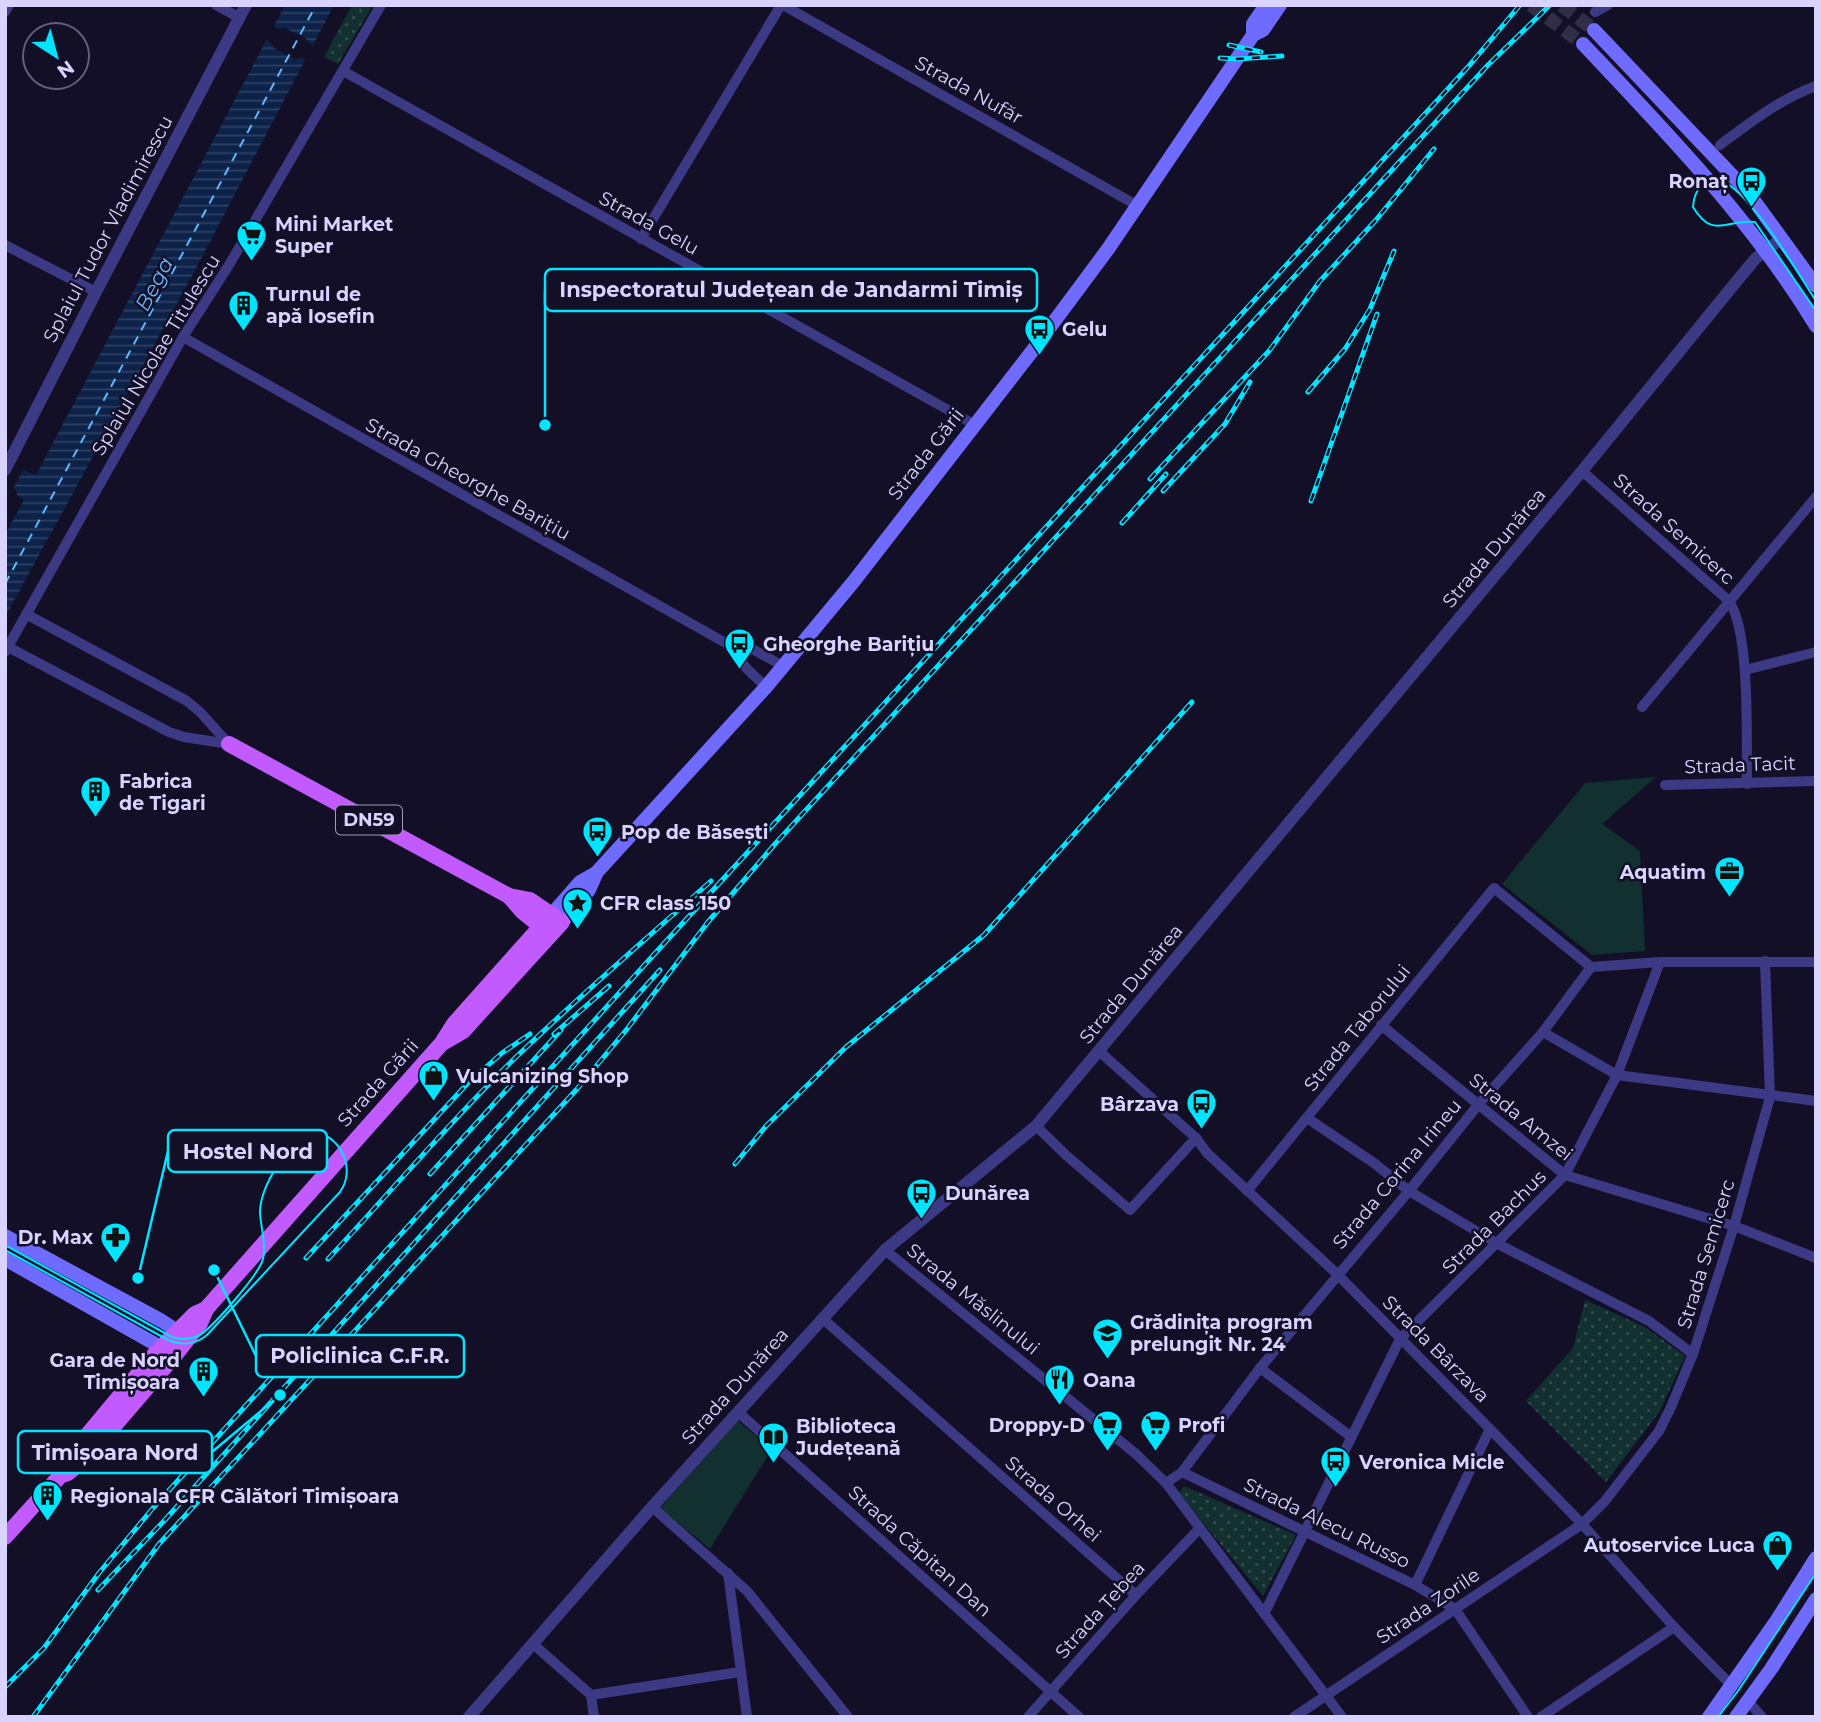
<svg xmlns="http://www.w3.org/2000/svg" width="1821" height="1722" font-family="Montserrat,sans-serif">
<defs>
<pattern id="park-dots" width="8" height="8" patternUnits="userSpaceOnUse" patternTransform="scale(1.75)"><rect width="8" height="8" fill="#12302f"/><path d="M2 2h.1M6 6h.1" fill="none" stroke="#344d4e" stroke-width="1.8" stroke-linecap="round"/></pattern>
<pattern id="water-rules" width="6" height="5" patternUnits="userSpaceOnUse" patternTransform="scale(1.75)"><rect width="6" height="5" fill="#0c2248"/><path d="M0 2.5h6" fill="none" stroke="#2f4163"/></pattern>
</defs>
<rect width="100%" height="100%" fill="#130f26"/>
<g fill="#12302f">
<polygon points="1656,777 1602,824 1640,851 1645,951 1592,955 1502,884 1585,783"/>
<polygon points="738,1421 772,1449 710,1549 660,1508"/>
</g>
<g fill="url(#park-dots)">
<polygon points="352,5 373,5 338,64 324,57"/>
<polygon points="1585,1300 1645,1327 1685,1356 1660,1411 1606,1482 1526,1401 1573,1348"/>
<polygon points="1184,1486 1296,1535 1263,1596 1179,1493"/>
</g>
<polygon fill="url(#water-rules)" points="285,5 334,5 192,276 5,617 5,535 24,500 18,496 14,487 23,470 36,475"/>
<polygon fill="#130f26" points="271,25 277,29 285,28 305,38 315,48 308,61 303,58 294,59 274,48 270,42 264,39"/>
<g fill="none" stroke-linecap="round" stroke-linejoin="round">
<polyline stroke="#62b6ff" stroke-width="2" stroke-dasharray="9 7" stroke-linecap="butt" points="5,584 316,5"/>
<g stroke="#312d47" stroke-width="14" stroke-dasharray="14 7" stroke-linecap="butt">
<polyline points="1531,5 1583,44"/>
<polyline points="1562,5 1594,30"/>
</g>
<g stroke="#3d3a85" stroke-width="10">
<polyline points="216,5 240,18"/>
<polyline points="783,5 1138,206"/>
<polyline points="5,12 9,5"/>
<polyline points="1595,12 1608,5"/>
<polyline points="343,71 975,425"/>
<path d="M 1720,145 C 1751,122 1780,99 1816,86"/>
<polyline points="641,239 781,5"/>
<polyline points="5,245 96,292"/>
<polyline points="183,337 738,650"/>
<path d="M 1582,471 L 1729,601 C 1751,633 1746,742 1747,784"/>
<polyline points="26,614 187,701 200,712 229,744"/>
<polyline points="8,647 169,732 184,737 229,744"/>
<polyline points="5,652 183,337 229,265 381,5"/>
<polyline points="1745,670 1816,652"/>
<path d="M 766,687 C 757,677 737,664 738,650 L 747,646 L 783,666"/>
<polyline points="1642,707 1816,497"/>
<polyline points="1665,785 1816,781"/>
<polyline points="1381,1025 1565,1175 1734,1226 1816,1258"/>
<polyline points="1543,1032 1617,1075 1816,1101"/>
<polyline points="1100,1052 1196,1138 1207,1153 1337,1274 1490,1429 1582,1524 1674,1627 1732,1686"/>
<polyline points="1307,1118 1374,1163 1409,1191 1498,1244 1649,1321 1693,1354"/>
<polyline points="1036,1126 1067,1156 1130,1210 1196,1138"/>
<polyline points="1247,1191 1494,888 1591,967 1660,962 1816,962"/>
<polyline points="885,1250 1136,1454 1166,1483 1342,1717"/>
<polyline points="822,1318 1136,1595"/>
<polyline points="1260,1368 1350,1436"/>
<polyline points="738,1412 1079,1717"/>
<polyline points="1182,1472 1415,1585 1455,1609 1528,1717"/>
<polyline points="1166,1483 1182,1472 1260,1368 1409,1191 1478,1105 1543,1032 1591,967"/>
<polyline points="652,1507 747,1591 848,1717"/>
<polyline points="728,1573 747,1717"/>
<polyline points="1415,1585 1490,1429"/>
<polyline points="1265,1612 1400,1339 1565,1175 1617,1075 1660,962"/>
<polyline points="533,1644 591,1695 740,1672"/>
<polyline points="591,1695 594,1717"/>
<polyline points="1748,1701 1762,1717"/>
<polyline points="1028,1717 1136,1595 1199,1529"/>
<polyline points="1294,1717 1582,1524 1605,1501 1659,1431 1671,1407 1693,1354 1734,1226 1770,1097 1765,961"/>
<polyline points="1541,1717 1674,1627"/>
</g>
<g stroke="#3d3a85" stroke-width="12">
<polyline points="5,470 96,292 246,5"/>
<polyline points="469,1717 652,1507 885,1250 1036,1126 1582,471 1736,282 1756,258 1782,238"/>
</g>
<g stroke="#6f6bff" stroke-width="14">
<polyline points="1594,30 1747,191 1816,286"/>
<polyline points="1253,35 1253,24 1266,5"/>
<path d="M 1583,44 C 1667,133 1752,220 1816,326"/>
<polyline points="552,914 580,882 596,873"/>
<polyline points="562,922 589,890 597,872 766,687 854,581 1033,350 1108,249 1253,35 1263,30 1280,5"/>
<polyline points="5,1236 162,1321 185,1336"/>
<polyline points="5,1259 171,1353"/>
<polyline points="1709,1717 1777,1620 1816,1558"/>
<polyline points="1736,1717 1771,1669 1816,1599"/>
</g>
<g stroke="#c25bff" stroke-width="16">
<polyline points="229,744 509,896 530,900 562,922 463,1031 444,1042"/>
<polyline points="509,896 522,911 549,933"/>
<polyline points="61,1475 68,1473 88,1456 175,1355 200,1323 206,1309"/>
<polyline points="5,1537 61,1475 69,1457 154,1355 195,1314 206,1309 442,1043 454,1024 552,914"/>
</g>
<g stroke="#00e5ff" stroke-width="2">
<path d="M 1816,301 C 1799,275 1749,189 1721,181 C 1715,180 1710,181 1705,184 C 1696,189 1694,197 1693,207 C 1713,240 1726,219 1755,222 L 1816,311"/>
<path d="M 5,1245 L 172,1337 C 181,1340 189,1340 198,1336 C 212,1329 259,1274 263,1259 C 267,1244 260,1226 260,1211 C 261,1186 288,1142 310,1132 C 340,1132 357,1169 340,1192 L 207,1335 C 195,1345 183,1346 168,1340 L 5,1250"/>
<polyline points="1718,1717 1738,1691 1816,1573"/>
</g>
<defs>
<g id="rail">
<polyline points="1229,45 1261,52"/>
<polyline points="1220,58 1236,59 1282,56"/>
<polyline points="1308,392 1345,349 1370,309 1394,251"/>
<polyline points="1150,479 1269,351 1320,281 1376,220 1434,149"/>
<polyline points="1163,491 1225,424 1250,382"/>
<polyline points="1311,501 1377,314"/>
<polyline points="1122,523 1166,474"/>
<polyline points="554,1034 609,986"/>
<polyline points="735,1164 766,1126 846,1047 984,935 1192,702"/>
<polyline points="430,1174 561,1030"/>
<polyline points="306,1258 468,1083 502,1053 530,1034"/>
<path d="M 328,1259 C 390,1193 448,1123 513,1060 C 577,998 645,940 711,881"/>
<polyline points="98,1590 163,1522 660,970"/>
<polyline points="5,1687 44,1648 99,1573 153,1508 659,949 1468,67 1520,5"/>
<polyline points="33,1717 159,1544 577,1089 627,1029 708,922 775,844 1488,65 1550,5"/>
</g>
</defs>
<use href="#rail" stroke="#00e5ff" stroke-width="5"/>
<use href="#rail" stroke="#130f26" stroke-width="2.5" stroke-dasharray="8" stroke-linecap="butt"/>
</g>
<defs>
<symbol id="bus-pin" viewBox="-11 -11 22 30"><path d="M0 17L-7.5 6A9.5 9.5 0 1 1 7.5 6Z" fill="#00e5ff" stroke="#130f26"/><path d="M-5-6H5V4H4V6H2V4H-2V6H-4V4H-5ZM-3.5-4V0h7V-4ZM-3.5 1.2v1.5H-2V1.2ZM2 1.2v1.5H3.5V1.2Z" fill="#111"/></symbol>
<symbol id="supermarket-pin" viewBox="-11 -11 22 30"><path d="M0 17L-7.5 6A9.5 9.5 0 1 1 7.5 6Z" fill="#00e5ff" stroke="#130f26"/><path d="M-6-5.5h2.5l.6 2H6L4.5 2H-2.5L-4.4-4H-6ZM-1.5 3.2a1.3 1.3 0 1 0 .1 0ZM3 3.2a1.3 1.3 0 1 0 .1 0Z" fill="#111"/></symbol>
<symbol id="building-pin" viewBox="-11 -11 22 30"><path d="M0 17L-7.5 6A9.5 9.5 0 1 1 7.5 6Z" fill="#00e5ff" stroke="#130f26"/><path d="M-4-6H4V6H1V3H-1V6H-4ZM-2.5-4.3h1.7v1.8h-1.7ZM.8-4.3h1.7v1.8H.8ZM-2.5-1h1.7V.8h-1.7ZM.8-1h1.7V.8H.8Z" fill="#111"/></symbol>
<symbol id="office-pin" viewBox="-11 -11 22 30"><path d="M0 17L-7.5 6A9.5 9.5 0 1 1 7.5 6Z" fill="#00e5ff" stroke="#130f26"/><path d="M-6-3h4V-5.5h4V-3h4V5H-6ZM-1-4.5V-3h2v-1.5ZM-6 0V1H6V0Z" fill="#111"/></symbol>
<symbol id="sight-pin" viewBox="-11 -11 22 30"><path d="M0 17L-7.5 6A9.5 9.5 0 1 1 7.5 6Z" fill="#00e5ff" stroke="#130f26"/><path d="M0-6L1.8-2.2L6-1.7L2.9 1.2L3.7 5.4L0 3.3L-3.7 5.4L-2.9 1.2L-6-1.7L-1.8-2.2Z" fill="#111"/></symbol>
<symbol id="shop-pin" viewBox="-11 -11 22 30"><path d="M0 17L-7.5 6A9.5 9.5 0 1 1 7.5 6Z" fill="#00e5ff" stroke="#130f26"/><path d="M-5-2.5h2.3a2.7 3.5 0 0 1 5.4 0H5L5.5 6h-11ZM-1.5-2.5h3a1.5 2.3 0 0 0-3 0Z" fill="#111"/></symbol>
<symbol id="pharmacy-pin" viewBox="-11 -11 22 30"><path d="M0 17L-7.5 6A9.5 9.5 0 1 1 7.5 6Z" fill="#00e5ff" stroke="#130f26"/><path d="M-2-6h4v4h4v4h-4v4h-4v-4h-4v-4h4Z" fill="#111"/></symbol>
<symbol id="school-pin" viewBox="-11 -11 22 30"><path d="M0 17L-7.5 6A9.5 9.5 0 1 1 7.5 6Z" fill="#00e5ff" stroke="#130f26"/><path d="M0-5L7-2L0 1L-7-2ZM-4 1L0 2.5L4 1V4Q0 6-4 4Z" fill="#111"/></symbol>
<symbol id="restaurant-pin" viewBox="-11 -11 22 30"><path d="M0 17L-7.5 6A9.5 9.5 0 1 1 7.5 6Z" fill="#00e5ff" stroke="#130f26"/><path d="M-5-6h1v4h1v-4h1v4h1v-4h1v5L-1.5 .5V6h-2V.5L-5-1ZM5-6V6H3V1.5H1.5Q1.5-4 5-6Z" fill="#111"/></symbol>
<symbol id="library-pin" viewBox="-11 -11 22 30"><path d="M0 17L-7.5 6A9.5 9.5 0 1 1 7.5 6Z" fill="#00e5ff" stroke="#130f26"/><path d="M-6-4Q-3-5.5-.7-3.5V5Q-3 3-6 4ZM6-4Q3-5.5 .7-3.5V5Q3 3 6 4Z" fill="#111"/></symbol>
</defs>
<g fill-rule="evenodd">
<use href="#bus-pin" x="1734" y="164" width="35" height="47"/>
<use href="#supermarket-pin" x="234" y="218" width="35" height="47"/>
<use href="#building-pin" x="226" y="288" width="35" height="47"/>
<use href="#bus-pin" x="1022" y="312" width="35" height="47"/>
<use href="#bus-pin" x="722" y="626" width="35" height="47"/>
<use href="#building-pin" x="78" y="774" width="35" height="47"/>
<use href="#bus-pin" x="580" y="814" width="35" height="47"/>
<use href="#office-pin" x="1712" y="854" width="35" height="47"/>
<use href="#sight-pin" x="560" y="886" width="35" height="47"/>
<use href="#shop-pin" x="416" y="1058" width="35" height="47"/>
<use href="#bus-pin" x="1184" y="1086" width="35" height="47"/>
<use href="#bus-pin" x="904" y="1176" width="35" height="47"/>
<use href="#pharmacy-pin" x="98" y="1220" width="35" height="47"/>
<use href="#school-pin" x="1090" y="1316" width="35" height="47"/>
<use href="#building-pin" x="186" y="1354" width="35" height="47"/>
<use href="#restaurant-pin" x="1042" y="1362" width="35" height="47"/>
<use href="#supermarket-pin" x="1090" y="1408" width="35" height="47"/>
<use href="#supermarket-pin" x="1138" y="1408" width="35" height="47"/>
<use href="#library-pin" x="756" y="1420" width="35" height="47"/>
<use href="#bus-pin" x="1318" y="1444" width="35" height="47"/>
<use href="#building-pin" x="30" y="1478" width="35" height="47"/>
<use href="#shop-pin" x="1760" y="1528" width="35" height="47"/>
</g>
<g text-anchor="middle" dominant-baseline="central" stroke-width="5" stroke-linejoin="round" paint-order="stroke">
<rect fill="#130f26" stroke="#9e99be" stroke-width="2" x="336" y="805.5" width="66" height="29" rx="5"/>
<g font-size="18" font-weight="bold" fill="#d9d4ff">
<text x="369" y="820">DN59</text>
</g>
<g font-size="19" fill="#d9d4ff" stroke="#130f26">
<text transform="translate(969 90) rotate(29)">Strada Nufăr</text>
<text transform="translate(649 223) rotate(29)">Strada Gelu</text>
<text transform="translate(108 229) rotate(-62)">Splaiul Tudor Vladimirescu</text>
<text transform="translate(156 355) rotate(-59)">Splaiul Nicolae Titulescu</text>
<text transform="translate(926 454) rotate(-52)">Strada Gării</text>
<text transform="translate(468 479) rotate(29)">Strada Gheorghe Barițiu</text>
<text transform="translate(1674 529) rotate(42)">Strada Semicerc</text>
<text transform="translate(1494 548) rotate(-50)">Strada Dunărea</text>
<text transform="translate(1740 765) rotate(-2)">Strada Tacit</text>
<text transform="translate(1131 984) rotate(-50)">Strada Dunărea</text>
<text transform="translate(1357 1028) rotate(-51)">Strada Taborului</text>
<text transform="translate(378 1083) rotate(-48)">Strada Gării</text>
<text transform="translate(1521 1117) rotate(39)">Strada Amzei</text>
<text transform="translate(1397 1174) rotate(-50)">Strada Corina Irineu</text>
<text transform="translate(1494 1222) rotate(-45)">Strada Bachus</text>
<text transform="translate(1706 1254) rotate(-73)">Strada Semicerc</text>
<text transform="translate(973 1299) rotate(39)">Strada Măslinului</text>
<text transform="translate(1436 1349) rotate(45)">Strada Bârzava</text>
<text transform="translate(735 1386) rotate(-48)">Strada Dunărea</text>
<text transform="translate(1053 1499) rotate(41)">Strada Orhei</text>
<text transform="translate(1327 1523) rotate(26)">Strada Alecu Russo</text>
<text transform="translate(920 1551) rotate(42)">Strada Căpitan Dan</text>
<text transform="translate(1428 1606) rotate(-34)">Strada Zorile</text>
<text transform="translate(1100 1610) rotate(-48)">Strada Țebea</text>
</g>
<g font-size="19" font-weight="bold" fill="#d9d4ff" stroke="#130f26" text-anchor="start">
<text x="1728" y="181" text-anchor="end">Ronaț</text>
<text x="275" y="224">Mini Market<tspan x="275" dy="22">Super</tspan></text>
<text x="266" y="294">Turnul de<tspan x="266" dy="22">apă Iosefin</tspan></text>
<text x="1062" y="329">Gelu</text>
<text x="763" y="644">Gheorghe Barițiu</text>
<text x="119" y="781">Fabrica<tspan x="119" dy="22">de Tigari</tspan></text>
<text x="621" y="832">Pop de Băsești</text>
<text x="1706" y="872" text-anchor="end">Aquatim</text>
<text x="600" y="903">CFR class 150</text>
<text x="456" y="1076">Vulcanizing Shop</text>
<text x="1179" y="1104" text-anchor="end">Bârzava</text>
<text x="945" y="1193">Dunărea</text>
<text x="93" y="1237" text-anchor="end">Dr. Max</text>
<text x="1130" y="1322">Grădinița program<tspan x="1130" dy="22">prelungit Nr. 24</tspan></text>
<text x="180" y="1360" text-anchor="end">Gara de Nord<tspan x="180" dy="22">Timișoara</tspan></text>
<text x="1083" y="1380">Oana</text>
<text x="1085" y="1425" text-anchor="end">Droppy-D</text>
<text x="1178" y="1425">Profi</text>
<text x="796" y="1426">Biblioteca<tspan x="796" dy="22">Județeană</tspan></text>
<text x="1359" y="1462">Veronica Micle</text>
<text x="70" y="1496">Regionala CFR Călători Timișoara</text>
<text x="1755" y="1545" text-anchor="end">Autoservice Luca</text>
</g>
<g font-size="21" font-style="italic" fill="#62b6ff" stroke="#130f26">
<text transform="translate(154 284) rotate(-62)">Bega</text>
</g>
</g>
<path fill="none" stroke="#00e5ff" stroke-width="2.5" d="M545 425L545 290M138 1278L168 1151M214 1270L256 1356M280 1395L212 1452"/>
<g fill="#00e5ff" stroke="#130f26" stroke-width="2.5">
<circle cx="545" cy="425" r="7"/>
<circle cx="138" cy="1278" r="7"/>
<circle cx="214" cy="1270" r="7"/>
<circle cx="280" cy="1395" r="7"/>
</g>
<g fill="#130f26" stroke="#00e5ff" stroke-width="2.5">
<rect x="545" y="269" width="492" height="42" rx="7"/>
<rect x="168" y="1130" width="159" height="42" rx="7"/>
<rect x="256" y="1335" width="208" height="42" rx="7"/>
<rect x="18" y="1431" width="194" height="42" rx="7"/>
</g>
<g font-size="21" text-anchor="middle" font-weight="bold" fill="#d9d4ff">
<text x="791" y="297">Inspectoratul Județean de Jandarmi Timiș</text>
<text x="248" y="1159">Hostel Nord</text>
<text x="360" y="1363">Policlinica C.F.R.</text>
<text x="115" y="1460">Timișoara Nord</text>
</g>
<rect width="1821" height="1722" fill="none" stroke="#d9d4ff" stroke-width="14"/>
<g transform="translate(56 56) rotate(144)"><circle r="33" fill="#130f26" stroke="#625e7d" stroke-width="2"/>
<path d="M0-5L12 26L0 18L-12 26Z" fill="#00e5ff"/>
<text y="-10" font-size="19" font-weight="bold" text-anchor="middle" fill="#d9d4ff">N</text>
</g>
</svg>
